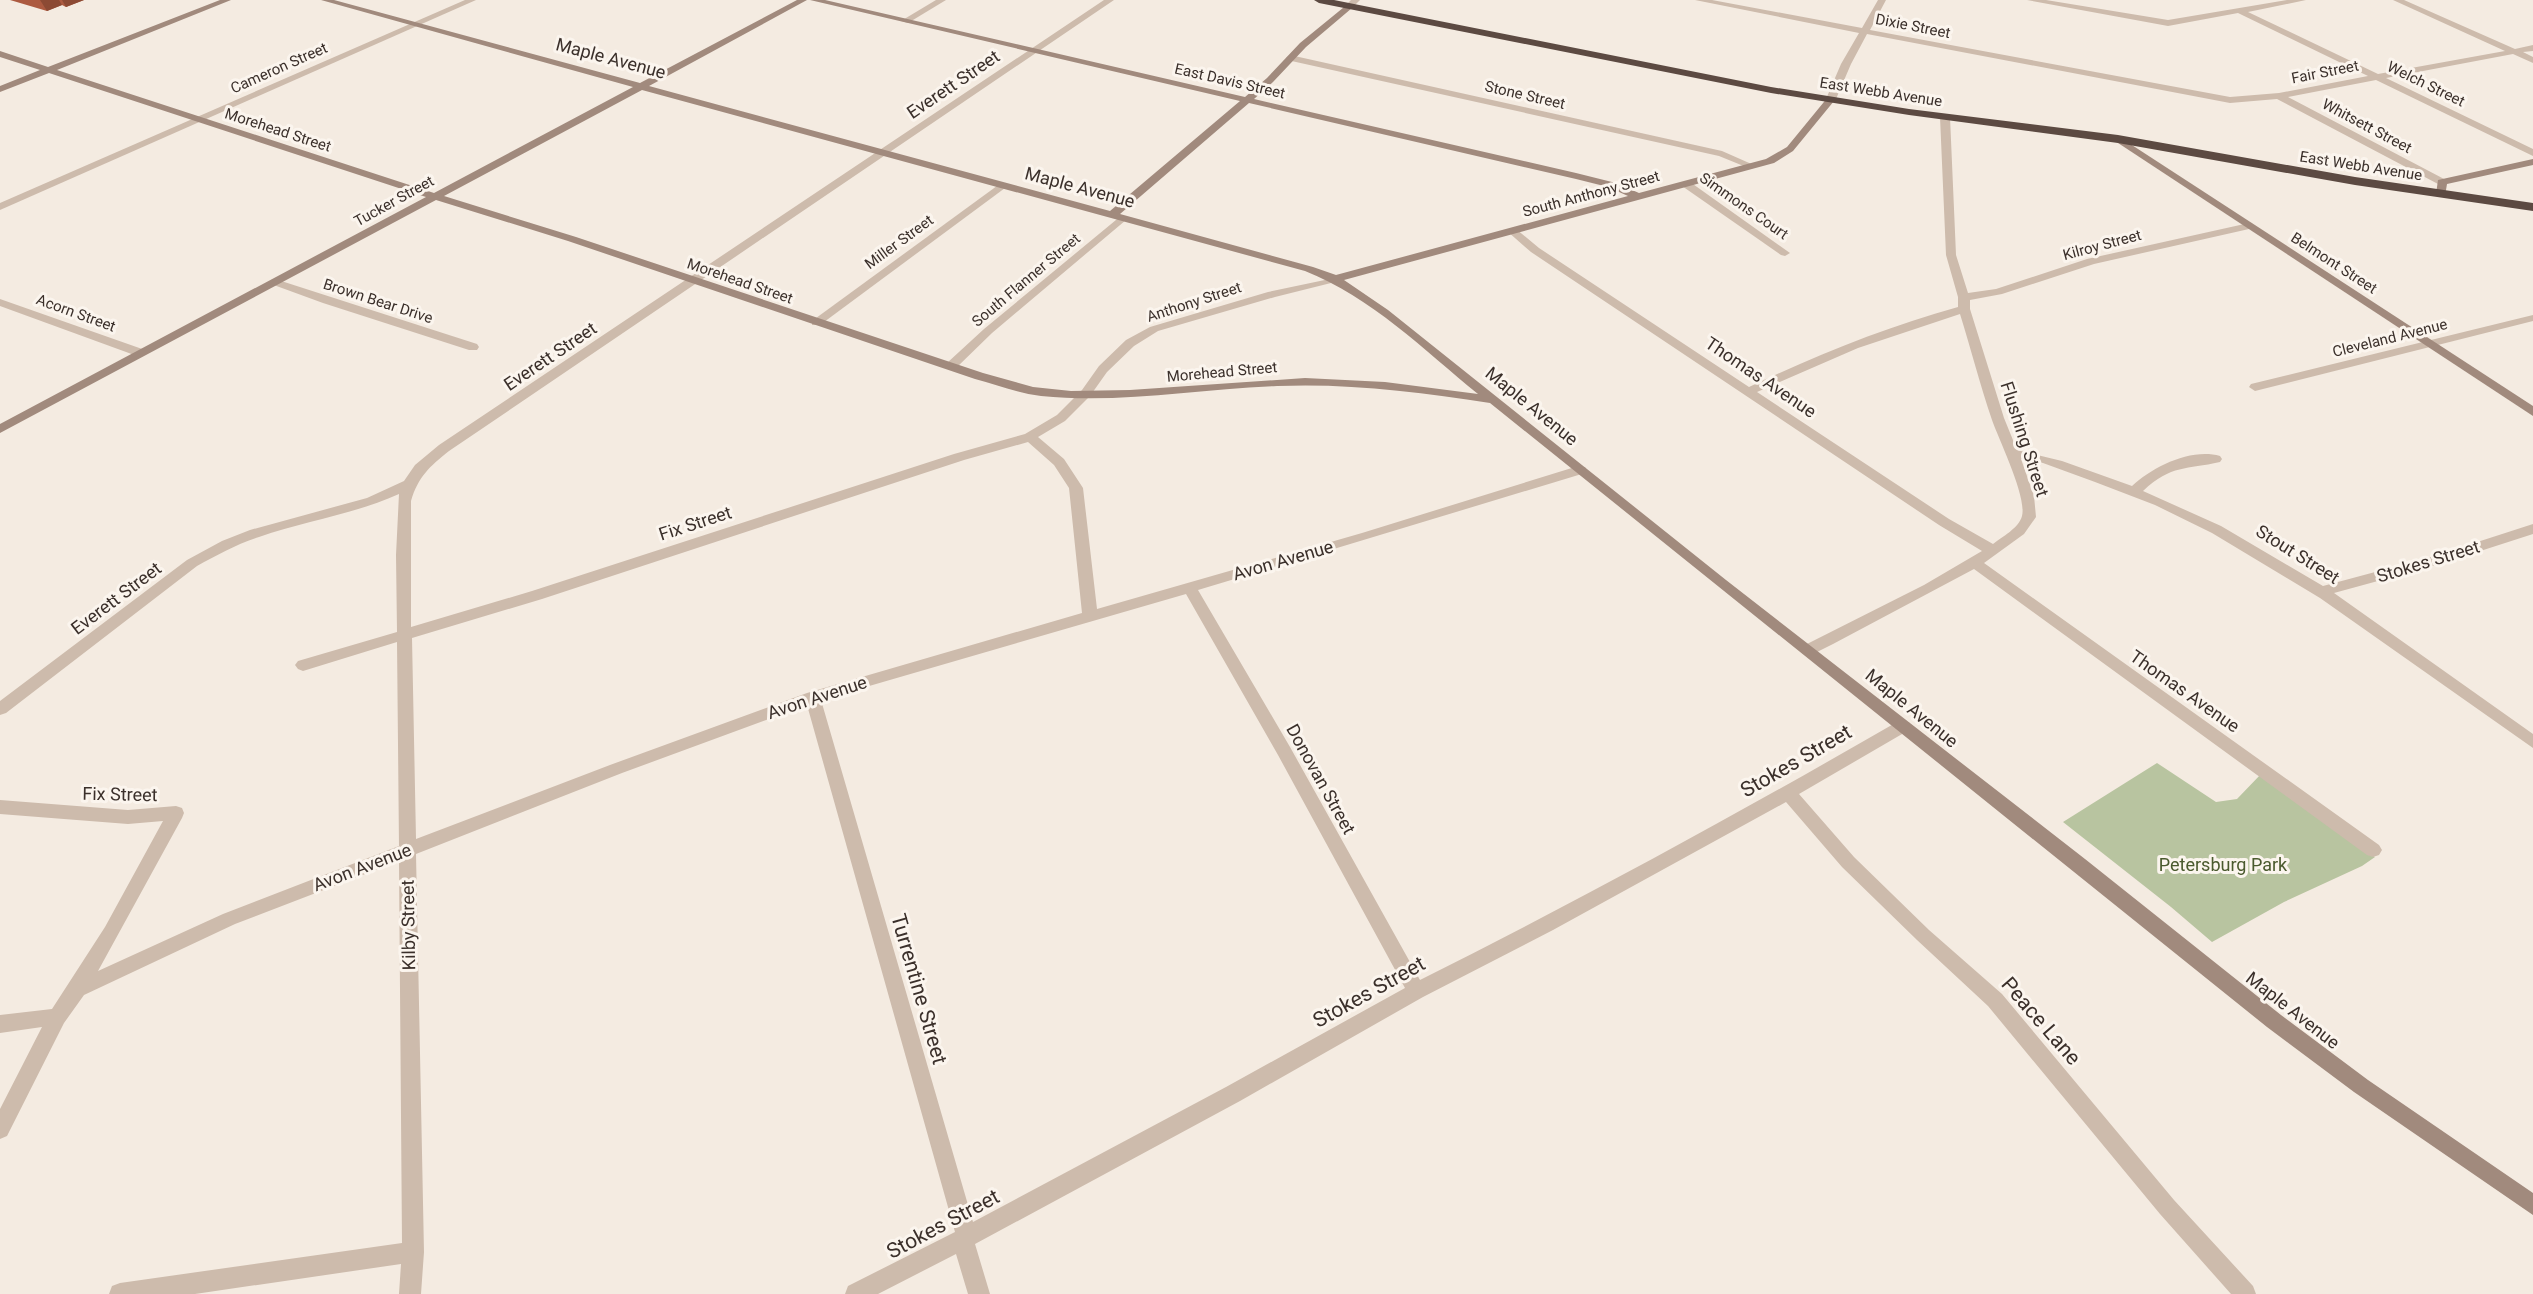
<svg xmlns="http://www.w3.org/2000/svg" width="2533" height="1294" font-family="Roboto,sans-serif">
<rect width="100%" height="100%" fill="#f4ebe1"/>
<polygon fill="#b8c4a0" points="2157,763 2216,802 2237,799 2262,773 2375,857 2362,866 2284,902 2212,942 2171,907 2063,822"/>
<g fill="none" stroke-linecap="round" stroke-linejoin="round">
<g fill="#cdbbac" fill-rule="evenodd">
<polygon points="465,0 476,0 0,210 0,203"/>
<polygon points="936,0 946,0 908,23 901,21"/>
<path d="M 1104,0 L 1114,0 L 449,451 C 430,466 418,477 411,501 L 411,627 L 532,591 L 954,454 L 1025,434 L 1057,415 L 1082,390 L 1099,366 L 1126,340 L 1150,327 L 1268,292 L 1339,277 L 1339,281 L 1275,297 L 1158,331 L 1134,346 L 1107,372 L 1090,396 L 1065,421 L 1038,437 L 1064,459 L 1083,488 L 1097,609 L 1362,533 L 1575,467 L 1585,467 L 1587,470 L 1585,473 L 1198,590 L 1290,747 L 1420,980 C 1582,899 1741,812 1897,722 L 1909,722 L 1911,726 L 1909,730 L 1799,794 L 1854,857 L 1929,930 L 2002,994 L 2174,1200 L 2253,1286 L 2256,1294 L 2231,1294 L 2160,1214 L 1988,1006 L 1917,940 L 1842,867 L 1786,802 L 1553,930 L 1423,997 L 1240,1101 L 975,1244 L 990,1294 L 968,1294 L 956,1254 L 878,1294 L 845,1294 L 848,1286 L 955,1232 L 807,705 L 622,773 L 416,854 L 424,1252 L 421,1294 L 399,1294 L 401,1264 L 195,1294 L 109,1294 L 112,1286 L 120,1283 L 402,1243 L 399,861 L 235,924 L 84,995 L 64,1023 L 7,1136 L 0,1139 L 0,1109 L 42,1027 L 0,1033 L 0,1015 L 52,1009 L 105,927 L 163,821 L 128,824 L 0,814 L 0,800 L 128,810 L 176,806 L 182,808 L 184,813 L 182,818 L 98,971 L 223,914 L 399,846 L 397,642 L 303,671 L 298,669 L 295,665 L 298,661 L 397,632 L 396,555 L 399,494 C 355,514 305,521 259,537 C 237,544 217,555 197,566 L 6,713 L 0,715 L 0,701 L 187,560 L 222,541 L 250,530 L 367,498 L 404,481 L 415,465 L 439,445 ZM 1028,442 L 1054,465 L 1069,488 L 1082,613 L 807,693 L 610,765 L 416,839 L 412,638 L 542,599 L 964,460 ZM 1186,594 L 1278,755 L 1405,988 L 1226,1087 L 973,1222 L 821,700 Z"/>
<polygon points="1351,0 1360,0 1352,8 1346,8 1345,6"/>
<polygon points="1695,0 1712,0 1862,28 1878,0 1886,0 1870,30 2230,97 2279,93 2368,76 2238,13 2168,26 2027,0 2046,0 2168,20 2287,0 2306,0 2248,12 2378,74 2505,51 2393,0 2404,0 2515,49 2533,45 2533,51 2523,52 2533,57 2533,63 2513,54 2386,78 2533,149 2533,156 2376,80 2288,97 2446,180 2446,184 2438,184 2277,99 2230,103 1867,34 1851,64 1836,99 1831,102 1826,99 1841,64 1859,33"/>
<polygon points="1290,55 1722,151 1756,166 1751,169 1719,156 1287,60 1286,58"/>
<path d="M 1945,114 L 1950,117 L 1956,255 L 1968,293 L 1996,289 L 2087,259 L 2249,223 L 2254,226 L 2249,229 L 2094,264 L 2002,294 L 1970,300 L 1970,309 L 2004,418 L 2017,450 L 2062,461 L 2132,486 C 2153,467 2190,448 2220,456 L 2222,459 L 2220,462 C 2186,470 2172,464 2143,491 L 2221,526 L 2323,586 L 2431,557 L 2533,524 L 2533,534 L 2440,564 L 2334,593 L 2533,734 L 2533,748 L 2320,598 L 2212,533 L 2155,505 L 2095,482 L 2043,463 L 2021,459 L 2034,496 L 2036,517 L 2024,534 L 1984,563 L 2379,845 L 2382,850 L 2379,855 L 2373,857 L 2367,855 L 1974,569 L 1833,644 L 1813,654 L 1803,654 L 1800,650 L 1803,646 L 1924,585 L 1982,551 L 1939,525 L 1531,252 L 1507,231 L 1512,228 L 1516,229 L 1539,248 L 1749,387 C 1817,355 1886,327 1958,307 L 1958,297 L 1946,255 L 1940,117 ZM 1960,314 C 1971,349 1980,385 1992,420 C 1999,440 2027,497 2022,516 C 2019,528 2002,537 1993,544 L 1949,519 L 1757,392 L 1858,348 Z"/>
<polygon points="1682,182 1690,182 1790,253 1785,256 1781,255 1682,186"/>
<polygon points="1001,183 1005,184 1005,188 820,325 812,325 812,321"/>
<polygon points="1122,215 1127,218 1126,220 992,333 955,369 947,369 947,363 984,329"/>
<polygon points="275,279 477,344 479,347 477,350 469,350 323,303 271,284 271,280"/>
<polygon points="0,299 145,350 147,353 141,357 137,356 0,306"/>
<polygon points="2533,315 2533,321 2255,391 2249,387 2251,384"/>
</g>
<g fill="#a18a7d" fill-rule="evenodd">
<path d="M 220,0 L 231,0 L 57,70 L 434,193 L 633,87 L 321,0 L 334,0 L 640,83 L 797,0 L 807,0 L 649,86 L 1110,211 L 1240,101 L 810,0 L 825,0 L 1245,97 L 1267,78 L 1300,43 L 1349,3 L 1353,6 L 1352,8 L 1306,47 L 1273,82 L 1254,99 L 1576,173 L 1616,183 L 1639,193 L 1766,159 L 1787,147 L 1828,97 L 1834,97 L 1834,101 L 1793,151 L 1774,163 L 1344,280 L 1388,310 L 1726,580 L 2085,859 L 2281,1015 L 2368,1080 L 2533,1193 L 2533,1215 L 2354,1092 L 2267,1027 L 1490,403 C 1419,392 1348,383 1277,386 C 1198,389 1120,404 1041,396 C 1018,393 997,385 975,379 L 568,241 L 436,200 L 0,433 L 0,424 L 426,197 L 49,73 L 0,92 L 0,86 L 40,70 L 0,57 L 0,51 L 48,67 ZM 642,90 L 1305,271 C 1371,297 1424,350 1478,394 L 1385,382 L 1305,378 L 1130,390 L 1071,391 L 1033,387 L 983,373 L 576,237 L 444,196 ZM 1249,103 L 1576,179 L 1608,187 L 1628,196 L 1336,275 L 1313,267 L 1120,214 Z"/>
<polygon points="2118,136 2533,406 2533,416 2115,141 2113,139"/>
<polygon points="2533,159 2533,165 2447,184 2445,196 2436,194 2438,180"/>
</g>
<polygon fill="#5c4a42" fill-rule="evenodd" points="1314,0 1334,0 1771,87 1909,109 2118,135 2355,177 2533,203 2533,211 2355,185 2118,143 1909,115 1771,93 1319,3"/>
</g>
<polygon fill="#ac5a40" points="10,0 84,0 66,7 62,5 47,11"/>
<g fill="#8c4a34">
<polygon points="40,0 59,0 62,5 47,11"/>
<polygon points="62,0 84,0 66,7"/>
</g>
<g text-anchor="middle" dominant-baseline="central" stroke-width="6" stroke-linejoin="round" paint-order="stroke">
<g font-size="15" fill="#3b302b" stroke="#fbf5ee">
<text transform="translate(1913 26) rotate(11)">Dixie Street</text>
<text transform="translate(279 68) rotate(-24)">Cameron Street</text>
<text transform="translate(2325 72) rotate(-11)">Fair Street</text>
<text transform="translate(1230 81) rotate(13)">East Davis Street</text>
<text transform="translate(2426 84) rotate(26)">Welch Street</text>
<text transform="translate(1881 92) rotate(9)">East Webb Avenue</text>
<text transform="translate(1525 95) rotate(13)">Stone Street</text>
<text transform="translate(2367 126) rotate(28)">Whitsett Street</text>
<text transform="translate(278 130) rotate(18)">Morehead Street</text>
<text transform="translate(2361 166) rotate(9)">East Webb Avenue</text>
<text transform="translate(1591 194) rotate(-15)">South Anthony Street</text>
<text transform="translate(394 201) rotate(-29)">Tucker Street</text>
<text transform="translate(1744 206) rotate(35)">Simmons Court</text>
<text transform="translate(899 242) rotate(-36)">Miller Street</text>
<text transform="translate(2102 245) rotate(-15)">Kilroy Street</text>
<text transform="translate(2334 263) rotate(33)">Belmont Street</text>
<text transform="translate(1026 280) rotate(-40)">South Flanner Street</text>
<text transform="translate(740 281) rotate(19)">Morehead Street</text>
<text transform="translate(378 301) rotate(18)">Brown Bear Drive</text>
<text transform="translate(1194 302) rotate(-18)">Anthony Street</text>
<text transform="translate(76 313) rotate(20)">Acorn Street</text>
<text transform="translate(2390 338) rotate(-14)">Cleveland Avenue</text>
<text transform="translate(1222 372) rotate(-5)">Morehead Street</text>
</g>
<g font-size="18" fill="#3b302b" stroke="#fbf5ee">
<text transform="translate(611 58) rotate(15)">Maple Avenue</text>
<text transform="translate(953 84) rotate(-34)">Everett Street</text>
<text transform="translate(1080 187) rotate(15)">Maple Avenue</text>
<text transform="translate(550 356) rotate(-34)">Everett Street</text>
<text transform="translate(1761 377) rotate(34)">Thomas Avenue</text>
<text transform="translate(1532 406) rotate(39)">Maple Avenue</text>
<text transform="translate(2025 439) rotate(72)">Flushing Street</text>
<text transform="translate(695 523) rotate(-18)">Fix Street</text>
<text transform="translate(2298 554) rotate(32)">Stout Street</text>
<text transform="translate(1283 560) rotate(-16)">Avon Avenue</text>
<text transform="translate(2428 561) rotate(-17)">Stokes Street</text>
<text transform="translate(116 598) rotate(-37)">Everett Street</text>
<text transform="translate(2185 691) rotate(35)">Thomas Avenue</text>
<text transform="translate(817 697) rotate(-18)">Avon Avenue</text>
<text transform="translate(1912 708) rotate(39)">Maple Avenue</text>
<text transform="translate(1321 779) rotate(61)">Donovan Street</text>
<text transform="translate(120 794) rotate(1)">Fix Street</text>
<text transform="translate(362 867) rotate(-21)">Avon Avenue</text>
<text transform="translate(408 925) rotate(-91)">Kilby Street</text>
<text transform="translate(2293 1010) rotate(38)">Maple Avenue</text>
</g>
<g font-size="18" fill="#4a5a2e" stroke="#fbf5ee">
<text x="2223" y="864">Petersburg Park</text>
</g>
<g font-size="21" fill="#3b302b" stroke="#fbf5ee">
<text transform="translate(1796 761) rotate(-30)">Stokes Street</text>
<text transform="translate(919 989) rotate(74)">Turrentine Street</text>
<text transform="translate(1369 992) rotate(-29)">Stokes Street</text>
<text transform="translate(2041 1021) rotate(49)">Peace Lane</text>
<text transform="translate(943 1224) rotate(-28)">Stokes Street</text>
</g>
</g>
</svg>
